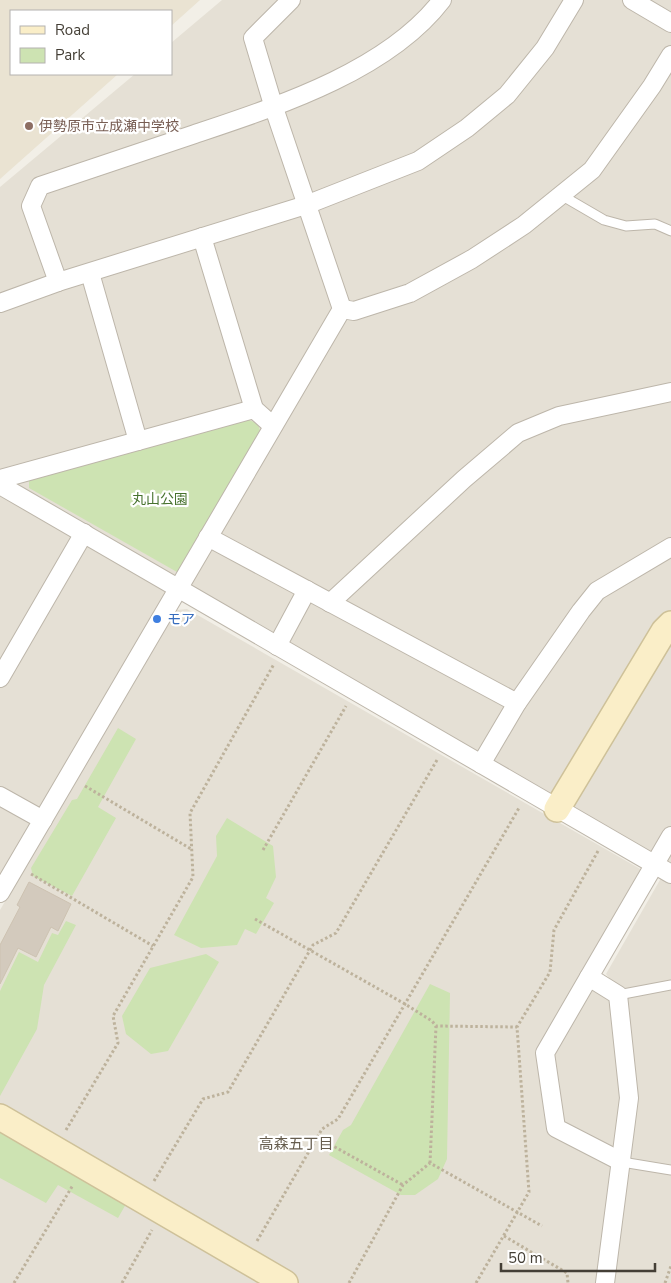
<svg xmlns="http://www.w3.org/2000/svg" width="671" height="1283" font-family="'Nunito Sans','Noto Sans JP',sans-serif">
<rect width="100%" height="100%" fill="#f2efe7"/>
<g fill="#e5e0d5">
<polygon points="222,0 671,0 671,1283 608,1283 633,1100 623,996 606,974 668,866 174,577 0,878 0,187 135,74 171,74 171,43"/>
<polygon points="187,609 642,870 584,978 613,998 623,1098 600,1283 0,1283 0,910 177,610"/>
</g>
<polygon fill="#eae3d2" points="0,0 200,0 171,26 171,11 11,11 11,74 118,74 0,179"/>
<g fill="#cde3b2">
<polygon points="247,419 258,424 261,434 181,569 177,572 29,488 29,477"/>
<polygon points="118,728 136,739 98,807 116,818 72,896 33,876 31,868 72,800 77,799"/>
<polygon points="227,818 273,846 276,877 266,898 274,903 256,934 245,929 237,945 201,948 174,935 217,856 216,836"/>
<polygon points="66,921 76,925 44,985 37,1029 0,1096 0,991 19,952 38,962 52,933 58,935"/>
<polygon points="206,954 219,962 168,1051 151,1054 126,1034 122,1016 150,968"/>
<polygon points="430,984 450,993 447,1159 438,1179 415,1195 401,1195 329,1155 343,1130 351,1125"/>
<polygon points="0,1130 126,1204 118,1218 58,1185 46,1203 0,1178"/>
</g>
<polygon fill="#d3cabd" stroke="#cdc2b1" points="29,882 71,904 58,931 51,927 36,957 18,948 0,984 0,945 20,907 17,905"/>
<g fill="none" stroke-linecap="round" stroke-linejoin="round">
<defs>
<g id="lane">
<polyline points="561,195 604,220 626,226 655,224 671,231"/>
<polyline points="618,995 671,985"/>
<polyline points="622,1162 671,1170"/>
</g>
<g id="street">
<polyline points="632,0 671,23"/>
<polyline points="202,237 254,409"/>
<polyline points="90,273 138,441"/>
<path d="M 58,282 L 31,206 L 40,186 C 91,169 141,152 192,135 C 275,107 387,72 442,0"/>
<polyline points="0,303 58,282 306,205 418,161 467,128 507,95 545,48 574,0"/>
<polyline points="342,309 354,311 410,293 472,259 524,225 592,170 652,86 671,55"/>
<polyline points="0,479 254,409 273,426"/>
<polyline points="0,485 671,874"/>
<polyline points="208,537 517,703"/>
<polyline points="330,603 464,479 518,433 559,416 671,392"/>
<polyline points="277,646 307,590"/>
<polyline points="0,678 84,533"/>
<polyline points="481,764 517,703 581,611 597,591 671,547"/>
<polyline points="0,796 43,820"/>
<polyline points="0,893 342,309 274,108 253,38 291,0"/>
<polyline points="589,977 545,1053 556,1128 622,1162"/>
<polyline points="605,1283 629,1098 618,995 589,977 671,836"/>
</g>
<g id="secondary">
<polyline points="557,809 664,631 671,624"/>
<polyline points="0,1117 285,1283"/>
</g>
</defs>
<use href="#lane" stroke="#bdb6aa" stroke-width="11"/>
<use href="#street" stroke="#bdb6aa" stroke-width="20"/>
<use href="#secondary" stroke="#cec199" stroke-width="28"/>
<g stroke="#bdb29c" stroke-width="3" stroke-dasharray="2.5 2.5" stroke-linecap="butt">
<polyline points="85,786 191,849"/>
<polyline points="263,850 346,706"/>
<polyline points="31,874 153,946"/>
<polyline points="255,919 405,1004 432,1021 436,1026 517,1027"/>
<polyline points="66,1130 118,1043 113,1016 193,877 190,813 274,664"/>
<polyline points="317,1137 403,1185"/>
<polyline points="430,1163 436,1026"/>
<polyline points="154,1181 203,1099 228,1092 313,945 336,933 437,760"/>
<polyline points="504,1236 567,1273 568,1283"/>
<polyline points="257,1241 322,1129 338,1119 519,808"/>
<polyline points="14,1283 73,1185"/>
<polyline points="122,1283 152,1230"/>
<polyline points="349,1283 403,1185 430,1163 542,1226"/>
<polyline points="476,1283 529,1192 517,1027 550,972 554,930 598,851"/>
<polyline points="665,1283 671,1266"/>
</g>
<use href="#lane" stroke="#fff" stroke-width="9"/>
<use href="#street" stroke="#fff" stroke-width="18"/>
<use href="#secondary" stroke="#faeec8" stroke-width="25"/>
</g>
<circle fill="#8d6e63" stroke="#fff" stroke-width="2" cx="29" cy="126" r="5"/>
<circle fill="#3f7fe0" stroke="#fff" stroke-width="2" cx="157" cy="619" r="5"/>
<g text-anchor="middle" dominant-baseline="central" stroke-width="4.5" stroke-linejoin="round" paint-order="stroke">
<g font-size="14" fill="#785e54" stroke="#fff" text-anchor="start">
<text x="39" y="126">伊勢原市立成瀬中学校</text>
</g>
<g font-size="14" fill="#47722e" stroke="#fff">
<text x="160" y="499">丸山公園</text>
</g>
<g font-size="14" fill="#366cbe" stroke="#fff" text-anchor="start">
<text x="167" y="619">モア</text>
</g>
<g font-size="15" fill="#665d4e" stroke="#fff">
<text x="296" y="1144">高森五丁目</text>
</g>
</g>
<rect x="10" y="10" width="162" height="65" fill="#ffffff" stroke="#b4b2af"/>
<rect x="20" y="26" width="25" height="8" fill="#faeec8" stroke="#b4b2af"/>
<text x="55" y="35" font-size="15" fill="#443f36">Road</text>
<rect x="20" y="48" width="25" height="15" fill="#cde3b2" stroke="#b4b2af"/>
<text x="55" y="60" font-size="15" fill="#443f36">Park</text>
<path d="M501 1263v8h154v-8" fill="none" stroke="#443f36" stroke-width="2.5"/>
<text x="508" y="1263" font-size="15" fill="#443f36" stroke="#ffffff" stroke-width="4" paint-order="stroke">50 m</text>
</svg>
